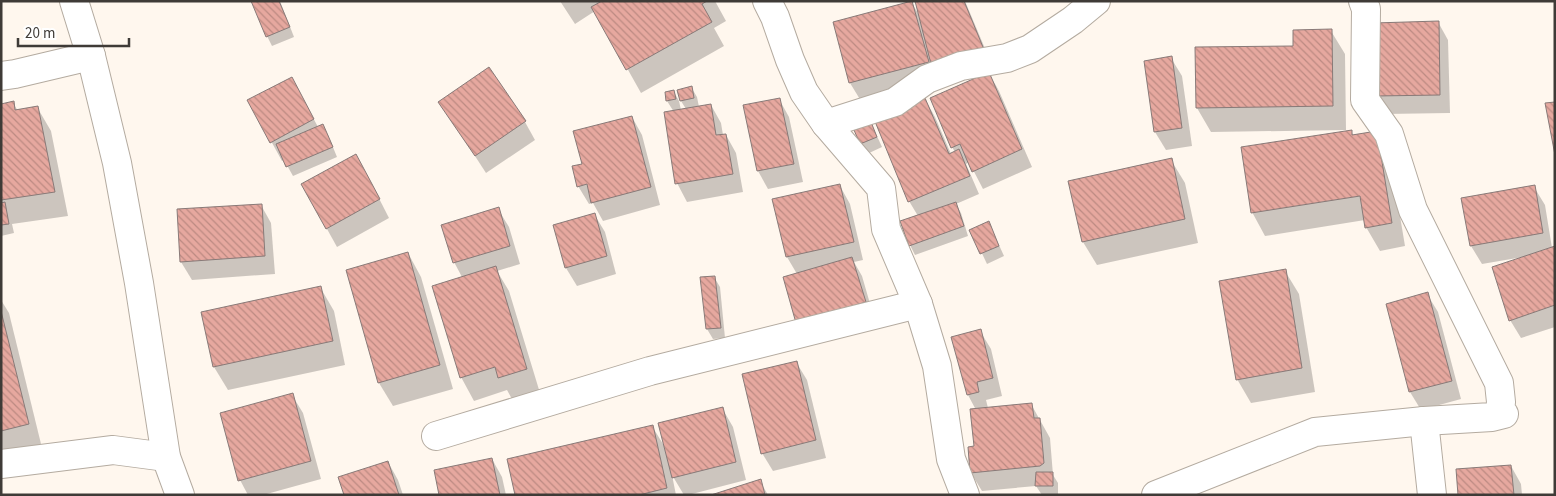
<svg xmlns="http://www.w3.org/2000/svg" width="1556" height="496" font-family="'Source Sans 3',sans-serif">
<defs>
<pattern id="building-back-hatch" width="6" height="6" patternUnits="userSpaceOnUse" patternTransform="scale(1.25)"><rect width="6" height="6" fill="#e6a89f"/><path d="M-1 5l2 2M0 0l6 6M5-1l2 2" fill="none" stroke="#bc8a82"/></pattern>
</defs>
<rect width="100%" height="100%" fill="#fff7ee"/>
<g fill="#0003">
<polygon points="252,1 280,1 294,37 272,46 267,36"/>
<polygon points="560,1 715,1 726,21 714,28 724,46 641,93 595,11 575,24"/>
<polygon points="916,1 965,1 994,70 861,101 850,83 835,23 912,3 919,15"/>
<polygon points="1438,22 1448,40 1450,113 1386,114 1376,96"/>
<polygon points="1331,31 1345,54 1346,130 1211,132 1197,108 1196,48 1294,47"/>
<polygon points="1171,58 1182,76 1192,146 1166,150 1155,132"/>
<polygon points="989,73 999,91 1032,167 983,189 969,162 966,164 979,194 956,204 961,213 968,236 915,255 910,245 918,216 909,201 925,99 935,117 951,154 955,152 952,147"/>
<polygon points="691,87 697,97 699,107 711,105 721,123 723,135 726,135 736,153 743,192 687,202 677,183 674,112 667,101 674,92 679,101 681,110 686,109 681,101 679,91"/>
<polygon points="302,97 318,127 328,135 337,157 293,176 284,160 282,161 249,101"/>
<polygon points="779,99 789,117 803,182 768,189 758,171 744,106"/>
<polygon points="440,102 525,122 535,140 486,173"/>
<polygon points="13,103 18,111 37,107 51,131 68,216 12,224 14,233 1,236 1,105"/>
<polygon points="632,117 642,135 660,205 603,221 593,203 589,204 578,186 583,165"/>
<polygon points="871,123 882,147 867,154 855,130"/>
<polygon points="1351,131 1354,136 1390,156 1405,246 1380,251 1366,227 1365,220 1265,236 1252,212"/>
<polygon points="1171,160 1185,183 1198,243 1097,265 1083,242"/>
<polygon points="366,173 389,218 337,247 327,229"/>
<polygon points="840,186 850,204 863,260 854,262 862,276 875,321 807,340 797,274 787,257 774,200"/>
<polygon points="1534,187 1545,205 1552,248 1555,248 1555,327 1521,338 1510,320 1523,257 1482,264 1471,246 1463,199"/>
<polygon points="261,205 271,223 275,274 192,280 181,262"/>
<polygon points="498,209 509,227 520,264 497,271 509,291 540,393 513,401 507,390 474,401 461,377 462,277 454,262"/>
<polygon points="594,214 605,232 616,274 577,286 566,268 555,226"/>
<polygon points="989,223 1004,256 987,264 971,230"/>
<polygon points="408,253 421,277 453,389 393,406 379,383 347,270"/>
<polygon points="1285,271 1299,294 1315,392 1251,403 1237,379"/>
<polygon points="714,277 720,287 725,338 713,339 707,329"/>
<polygon points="320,287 334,311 345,365 228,390 214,367"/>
<polygon points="1427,294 1438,312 1461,399 1421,410 1410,392 1387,304"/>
<polygon points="1,300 9,313 42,448 1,458"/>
<polygon points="980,331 991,349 1002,396 986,400 988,408 1031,404 1050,438 1053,475 1058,483 1058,495 1042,495 1036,486 982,491 971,473 975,447 976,410 968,395 953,338"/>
<polygon points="796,362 807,380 826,458 773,471 762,453"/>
<polygon points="292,395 303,413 321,479 263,495 248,495 240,480"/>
<polygon points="722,408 733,427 746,480 688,495 684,495 672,475 676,495 517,495 652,426 666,449"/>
<polygon points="492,459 502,477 506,495 440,495"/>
<polygon points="388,462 398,480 403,495 346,495"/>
<polygon points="1511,466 1521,484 1522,495 1459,495"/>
<polygon points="760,481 768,495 715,495"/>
</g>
<g fill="url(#building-back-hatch)" stroke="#887a78">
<polygon points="251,1 279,1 290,27 266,37"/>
<polygon points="602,1 707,1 702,4 712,22 626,70 591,7"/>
<polygon points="912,1 929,62 849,83 833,22"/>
<polygon points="915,1 964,1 985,52 931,64"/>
<polygon points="1439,21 1440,95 1375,96 1374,23"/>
<polygon points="1332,29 1333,106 1196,108 1195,47 1293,46 1293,30"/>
<polygon points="1172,56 1182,128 1154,132 1144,61"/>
<polygon points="489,67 526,121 475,156 438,102"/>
<polygon points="989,72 1022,149 972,172 960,144 951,148 930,98"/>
<polygon points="292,77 314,119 270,143 247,100"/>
<polygon points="692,86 694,98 680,101 677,90"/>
<polygon points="674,90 676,99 666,101 665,92"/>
<polygon points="780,98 794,164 757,171 743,105"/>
<polygon points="925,98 949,154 959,149 970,176 908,202 874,119"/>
<polygon points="14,101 15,110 38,106 55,192 1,200 1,104"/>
<polygon points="1555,102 1555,155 1545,103"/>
<polygon points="711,104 716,135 726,134 733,174 675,184 664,112"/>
<polygon points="632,116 651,187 591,203 587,184 577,187 572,166 582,164 573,131"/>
<polygon points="871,122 877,137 860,144 854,130"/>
<polygon points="323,124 333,147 286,167 276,144"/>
<polygon points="1352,130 1352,135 1377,131 1392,223 1365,228 1360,196 1251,213 1241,147"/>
<polygon points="356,154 380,199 326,229 301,184"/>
<polygon points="1172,158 1185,219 1082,242 1068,181"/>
<polygon points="840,184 854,242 786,257 772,199"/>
<polygon points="1535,185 1543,233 1470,246 1461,198"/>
<polygon points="5,202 9,224 1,225 1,203"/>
<polygon points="956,202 964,226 909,246 900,221"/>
<polygon points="262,204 265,256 180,262 177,209"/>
<polygon points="499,207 510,246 453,263 441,225"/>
<polygon points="595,213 607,256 565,268 553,225"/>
<polygon points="989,221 999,246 980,254 969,230"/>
<polygon points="1555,246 1555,305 1509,321 1492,267"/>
<polygon points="408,252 440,365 378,383 346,270"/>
<polygon points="852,257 866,302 796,323 783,277"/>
<polygon points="496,266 527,369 498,378 495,367 460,378 432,286"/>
<polygon points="1286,269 1302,368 1236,380 1219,281"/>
<polygon points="715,276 721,328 706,329 700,277"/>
<polygon points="321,286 333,341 213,367 201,312"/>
<polygon points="1428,292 1452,381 1409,392 1386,304"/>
<polygon points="1,311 29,424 1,431"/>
<polygon points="981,329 993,378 977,382 979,392 967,395 951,337"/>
<polygon points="797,361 816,440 761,454 742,374"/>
<polygon points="293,393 311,461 238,481 220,413"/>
<polygon points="1032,403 1034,418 1040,418 1044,463 1040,466 970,473 968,447 974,446 970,409"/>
<polygon points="723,407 736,462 672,478 658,423"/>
<polygon points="653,425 667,488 639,495 515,495 507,459"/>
<polygon points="492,458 500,495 439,495 434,470"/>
<polygon points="388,461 399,495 344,495 338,477"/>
<polygon points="1511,465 1514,495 1458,495 1456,469"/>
<polygon points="1036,472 1053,472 1053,486 1035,486"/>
<polygon points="761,479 765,495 711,495"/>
</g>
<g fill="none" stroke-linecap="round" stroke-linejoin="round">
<defs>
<g id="minor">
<polyline points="74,1 91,56 117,163 139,283 166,457 180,495"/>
<polyline points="767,1 775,17 790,60 804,92 826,124 881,188 886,229 918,304 937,366 951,459 965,495"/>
<polyline points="1,76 15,74 91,56"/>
<polyline points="826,124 895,102 927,79 961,66 1007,58 1030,49 1073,20 1096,1"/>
<polyline points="1424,421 1432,495"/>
<polyline points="436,436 650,371 918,304"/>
<polyline points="1,464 113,450 166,457"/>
<polyline points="1156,495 1315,432 1424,421 1492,417 1504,414 1500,411 1501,402 1499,383 1413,210 1389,134 1365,100 1366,9 1363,1"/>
</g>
</defs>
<use href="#minor" stroke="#b4aba0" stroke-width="30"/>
<use href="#minor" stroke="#fff" stroke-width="28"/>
</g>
<rect width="1556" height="496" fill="none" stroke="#3f3b37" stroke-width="5"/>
<path d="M18 38v8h111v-8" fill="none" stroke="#3f3b37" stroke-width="2.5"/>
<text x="25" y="38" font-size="15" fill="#3f3b37" stroke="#ffffff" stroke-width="4" paint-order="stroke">20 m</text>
</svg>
